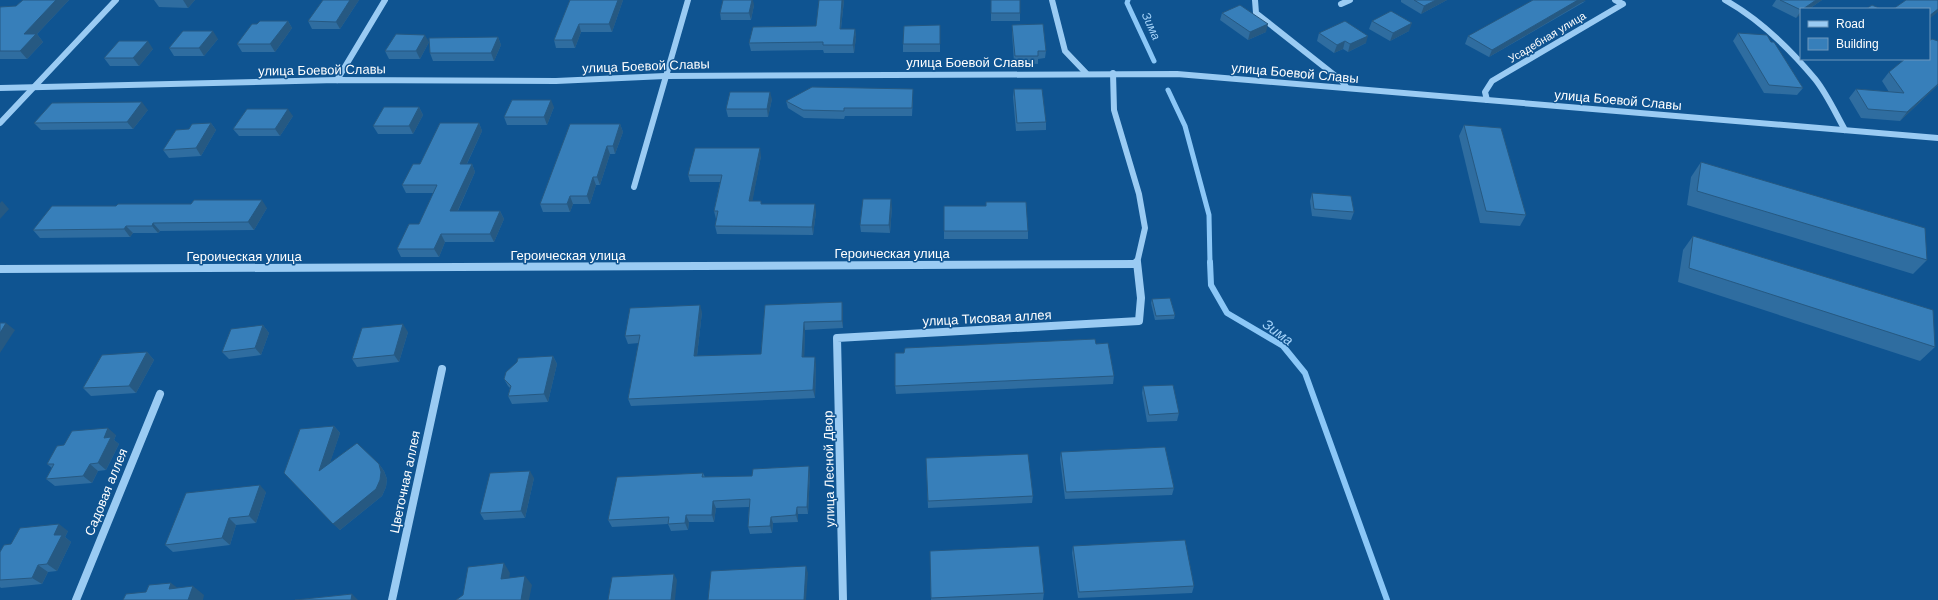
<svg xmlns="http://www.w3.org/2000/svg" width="1938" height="600" font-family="Helvetica,sans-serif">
<rect width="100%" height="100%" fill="#0f5491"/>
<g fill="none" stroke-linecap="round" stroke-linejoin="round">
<g stroke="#8bc7f7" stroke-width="5">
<polyline points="1128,0 1127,3 1154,61"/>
<polyline points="1168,90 1185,126 1209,215 1210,263"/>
</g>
<polyline stroke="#8bc7f7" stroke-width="6" points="1210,262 1211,285 1227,313 1283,346 1305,373 1387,600"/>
<g stroke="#9acbf3" stroke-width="6">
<polyline points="1052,0 1065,51 1086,73"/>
<polyline points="1255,0 1256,13 1342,81 1346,87"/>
<path d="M 1725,0 C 1759,19 1790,49 1815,79 C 1827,94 1836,114 1845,130"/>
<polyline points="1341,4 1350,0"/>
<polyline points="1113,73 1114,110 1139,194 1145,228 1137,263"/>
<polyline points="337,80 385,0"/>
<polyline points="0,88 337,80 556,81 665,76 1177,74 1938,138"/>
<polyline points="1487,100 1485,92 1492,81 1623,4 1615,0"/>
<polyline points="0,123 116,0"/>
<polyline points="634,187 688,0"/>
</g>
<g stroke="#9acbf3" stroke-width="8">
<polyline points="0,269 1137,264"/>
<polyline points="76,600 160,394"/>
<polyline points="392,600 442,369"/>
<polyline points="843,600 837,338 1139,321 1141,298 1137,262"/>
</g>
</g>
<g fill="#2f6da0">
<polygon points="23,0 69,0 37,34 43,42 27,59 0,59 0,7 16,6"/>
<polygon points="154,0 195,0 188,8 159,7"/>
<polygon points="359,0 340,29 312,29 308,21"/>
<polygon points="570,0 623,0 612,32 581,32 575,48 556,48 554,40"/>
<polygon points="844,0 841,29 855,29 856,37 854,53 824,53 823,50 751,51 749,43 816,26"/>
<polygon points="991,0 1020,13 1020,21 991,21"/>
<polygon points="1401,0 1447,0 1421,14 1401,2"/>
<polygon points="1776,0 1822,0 1809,9 1801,9 1801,14 1796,18 1772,6"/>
<polygon points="1586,1 1489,57 1465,44 1468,36"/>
<polygon points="754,5 751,20 721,20 720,13"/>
<polygon points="1222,13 1266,32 1248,40 1220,20"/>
<polygon points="288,21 292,28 275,52 242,52 237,44 257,24"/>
<polygon points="1372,21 1409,31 1390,41 1369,29"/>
<polygon points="940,25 940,52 903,52 903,44"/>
<polygon points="1012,25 1046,51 1045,58 1038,59 1038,64 1014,63 1012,33"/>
<polygon points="1319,33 1366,43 1348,52 1343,49 1334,53 1317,41"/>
<polygon points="1738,33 1771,42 1803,88 1797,95 1764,93 1733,41"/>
<polygon points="498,37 501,45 494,61 433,61 430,53"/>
<polygon points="218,39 204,56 174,56 169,48"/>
<polygon points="429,42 420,59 389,59 385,51"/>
<polygon points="153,49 139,66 110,66 104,58"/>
<polygon points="1889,72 1938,85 1900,121 1861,118 1849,98 1856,89 1889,92 1882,81"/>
<polygon points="913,89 913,97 912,116 845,116 844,119 804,118 788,108 786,101"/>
<polygon points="1014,89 1046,122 1046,130 1016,131 1013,97"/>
<polygon points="772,99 768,117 728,117 726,109"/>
<polygon points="419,107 423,115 413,134 378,134 373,126"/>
<polygon points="554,107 547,125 507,125 504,117"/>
<polygon points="148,110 133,129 41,130 34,123"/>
<polygon points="293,116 280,136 239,136 233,129"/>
<polygon points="211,123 216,130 201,156 169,158 163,150 189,129"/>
<polygon points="479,123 482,131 467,164 472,164 475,172 458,211 500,211 504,219 494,242 445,242 439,257 401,257 397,249 419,224 434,193 406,193 402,185 420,164"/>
<polygon points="620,124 623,132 615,154 610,154 600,185 596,185 590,204 573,204 570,212 543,212 540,204"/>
<polygon points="1464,125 1526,215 1520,226 1480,223 1459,136"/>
<polygon points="761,156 752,201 762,204 816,212 813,235 717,234 715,226 717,219 716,219 714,211 720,182 690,182 688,175"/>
<polygon points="1701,162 1927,260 1913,274 1687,205 1691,177"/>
<polygon points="1312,193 1354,212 1351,220 1312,216 1310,201"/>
<polygon points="944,206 1028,231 1028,239 944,239"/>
<polygon points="892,207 890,233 861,232 860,225"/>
<polygon points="267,208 254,230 160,231 158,233 133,233 130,237 40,238 33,230"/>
<polygon points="1693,236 1935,347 1920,361 1678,282 1683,250"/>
<polygon points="1152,299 1175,315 1174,319 1155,320 1151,303"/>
<polygon points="765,305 843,310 843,328 805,330 804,357 816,364 815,398 631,406 628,399 639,343 628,344 625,336 702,312 697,356 761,354"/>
<polygon points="263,325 269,333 261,355 229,359 222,352"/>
<polygon points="408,332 399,362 357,367 352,359"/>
<polygon points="1096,344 1114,376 1113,384 896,394 895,386"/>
<polygon points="147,352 154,360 136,393 91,396 83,388"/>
<polygon points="553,356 557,364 548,402 512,404 508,396 510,388 508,386 504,379"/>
<polygon points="1143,386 1179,413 1177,421 1147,422 1142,393"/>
<polygon points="334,426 340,433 330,462 379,464 384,471 387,479 386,487 382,496 340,530 284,473"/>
<polygon points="116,435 114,440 119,444 106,470 98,471 92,483 55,486 46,479 52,468 47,464 64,445"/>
<polygon points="1061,452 1174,488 1172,495 1065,499 1060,459"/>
<polygon points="926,458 1033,496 1032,503 928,508"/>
<polygon points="703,473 705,477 752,476 810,473 808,514 798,514 798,522 773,523 772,533 750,534 748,527 749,507 716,508 714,522 689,522 688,530 671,531 668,524 612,527 608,520"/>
<polygon points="534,478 525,518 484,520 480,513"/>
<polygon points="266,492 256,523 236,525 230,545 173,552 165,545"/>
<polygon points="68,531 65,537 71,542 57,571 48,572 42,584 1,588 0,587 0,552 11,544"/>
<polygon points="1073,546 1194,586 1192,593 1078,598 1072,553"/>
<polygon points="930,551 1044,593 1043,600 931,600"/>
</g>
<g fill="#265982">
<polygon points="56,0 69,0 37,34 43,42 27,59 20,51 24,34"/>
<polygon points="183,0 195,0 188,8"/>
<polygon points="350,0 359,0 340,29 336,22"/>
<polygon points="618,0 623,0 612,32 609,24"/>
<polygon points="752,0 753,0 754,5 751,20 749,13"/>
<polygon points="842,0 844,0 840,37 840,29"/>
<polygon points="1436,0 1447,0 1421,14 1424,6"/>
<polygon points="1578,0 1586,0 1489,57 1492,50"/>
<polygon points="1816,0 1822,0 1809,9 1803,9"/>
<polygon points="1938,9 1938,12 1929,19 1929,16"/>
<polygon points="1801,11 1801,14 1796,18"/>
<polygon points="288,21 292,28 275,52 270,44"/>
<polygon points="1412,23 1409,31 1390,41 1393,33"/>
<polygon points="579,24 581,32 575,48 572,40"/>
<polygon points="1268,24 1266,32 1248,40 1250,32"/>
<polygon points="855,29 856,37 854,53 853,45"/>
<polygon points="213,31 218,39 204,56 199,48"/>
<polygon points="425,35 429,42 420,59 416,51"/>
<polygon points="1368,36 1366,43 1348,52 1350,44"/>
<polygon points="498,37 501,45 494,61 491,53"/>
<polygon points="148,41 153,49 139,66 133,58"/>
<polygon points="1345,41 1343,49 1334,53 1337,45"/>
<polygon points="1938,84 1938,85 1900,121 1907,112"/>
<polygon points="770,92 772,99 768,117 767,109"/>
<polygon points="551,100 554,107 547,125 544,117"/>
<polygon points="142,102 148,110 133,129 127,122"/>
<polygon points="419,107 423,115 413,134 409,126"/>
<polygon points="288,109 293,116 280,136 275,129"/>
<polygon points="211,123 216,130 201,156 196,148"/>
<polygon points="479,123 482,131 463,172 460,164"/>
<polygon points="620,124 623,132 615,154 613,146"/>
<polygon points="607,146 610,154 600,185 597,177"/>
<polygon points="760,148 761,156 751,209 749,201"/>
<polygon points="472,164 475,172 454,219 450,211"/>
<polygon points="593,177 596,185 590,204 587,196"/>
<polygon points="570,196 573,204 570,212 567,204"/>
<polygon points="891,199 892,207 890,233 889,225"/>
<polygon points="262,200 267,208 254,230 248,222"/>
<polygon points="2,201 9,209 0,219 0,203"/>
<polygon points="815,204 816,212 813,235 812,227"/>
<polygon points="500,211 504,219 494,242 490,234"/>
<polygon points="153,223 160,231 158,233 152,226"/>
<polygon points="126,226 133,233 130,237 124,229"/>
<polygon points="441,234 445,242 439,257 434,249"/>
<polygon points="842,302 843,310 843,328 842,321"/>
<polygon points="700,305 702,312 696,364 694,356"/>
<polygon points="804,322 805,330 804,365 802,357"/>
<polygon points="6,323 15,330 0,353 0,333"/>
<polygon points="403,324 408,332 399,362 394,355"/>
<polygon points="263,325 269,333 261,355 255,348"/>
<polygon points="147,352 154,360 136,393 129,386"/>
<polygon points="553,356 557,364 548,402 544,394"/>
<polygon points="815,357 816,364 815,398 813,390"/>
<polygon points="334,426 340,433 325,478 319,471"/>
<polygon points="108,428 116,435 114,440 119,444 106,470 98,463 104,438"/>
<polygon points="90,464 98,471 92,483 83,476"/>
<polygon points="379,464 384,471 387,479 386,487 382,496 340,530 333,524"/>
<polygon points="809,466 810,473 808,514 807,507"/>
<polygon points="530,471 534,478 525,518 521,511"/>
<polygon points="260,485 266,492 256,523 249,516"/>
<polygon points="713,501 716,508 714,522 712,515"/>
<polygon points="797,507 798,514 798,522 796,515"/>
<polygon points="686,515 689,522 688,530 685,523"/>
<polygon points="771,517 773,523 772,533 770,526"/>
<polygon points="229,518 236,525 230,545 222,538"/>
<polygon points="59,524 68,531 65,537 71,542 57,571 47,564 54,535"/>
<polygon points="504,563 510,573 508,588 501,579"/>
<polygon points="38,565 48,572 42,584 32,578"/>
<polygon points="806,566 808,573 806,600 804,600"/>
<polygon points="674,574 677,580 675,600 671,600"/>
<polygon points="525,576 532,585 529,600 521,600"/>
<polygon points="171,583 183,592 169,589"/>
<polygon points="193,586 204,595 203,600 188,600"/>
<polygon points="352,594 358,600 351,600"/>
</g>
<g fill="#377fba" stroke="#265982">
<polygon points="23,0 56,0 24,34 36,34 20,51 0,51 0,7 16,6"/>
<polygon points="323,0 350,0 336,22 308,21"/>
<polygon points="570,0 618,0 609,24 579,24 572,40 554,40"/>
<polygon points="723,0 752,0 749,13 720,13"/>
<polygon points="819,0 842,0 840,29 855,29 853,45 823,45 823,42 749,43 753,27 816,26"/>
<rect x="991" y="0" width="29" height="13"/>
<polygon points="1414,0 1436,0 1424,6"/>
<polygon points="1533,0 1578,0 1492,50 1468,36"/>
<polygon points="1780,0 1816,0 1803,9 1801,9 1801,10"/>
<polygon points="1906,0 1938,0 1938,9 1929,16 1929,9 1893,9"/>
<polygon points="1240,5 1268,24 1250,32 1222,13"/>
<polygon points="1872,5 1881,9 1866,9"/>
<polygon points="1391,11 1412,23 1393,33 1372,21"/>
<polygon points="260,21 288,21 270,44 237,44 252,24 257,24"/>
<polygon points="1345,21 1368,36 1350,44 1345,41 1337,45 1319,33"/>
<polygon points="1043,24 1046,51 1038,51 1038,56 1015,56 1012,25"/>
<polygon points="940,25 940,44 903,44 904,26"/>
<polygon points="183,31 213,31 199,48 169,48"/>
<polygon points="1738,33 1767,35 1771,42 1774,42 1803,88 1769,85"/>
<polygon points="396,34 425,35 416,51 385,51"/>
<polygon points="498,37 491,53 430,53 429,38"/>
<polygon points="1932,39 1938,41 1938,84 1907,112 1868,109 1856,89 1904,93 1889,72 1905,59 1929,59 1929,41"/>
<polygon points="119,41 148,41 133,58 104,58"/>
<polygon points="812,87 913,89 912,108 844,108 844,111 803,110 786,101"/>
<polygon points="1014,89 1042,89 1046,122 1017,123"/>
<polygon points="730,92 770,92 767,109 726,109"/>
<polygon points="512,100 551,100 544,117 504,117"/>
<polygon points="142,102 127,122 34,123 52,103"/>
<polygon points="384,107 419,107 409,126 373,126"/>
<polygon points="247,109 288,109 275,129 233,129"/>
<polygon points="211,123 196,148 163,150 176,130 189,129 192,124"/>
<polygon points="440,123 479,123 460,164 472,164 450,211 500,211 490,234 441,234 434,249 397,249 409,224 419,224 437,185 402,185 413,164 420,164"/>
<polygon points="570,124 620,124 613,146 607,146 597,177 593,177 587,196 570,196 567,204 540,204"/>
<polygon points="1464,125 1501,128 1526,215 1486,211"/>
<polygon points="695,148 760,148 749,201 761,201 761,204 815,204 812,227 715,226 718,211 714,211 722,175 688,175"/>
<polygon points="1701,162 1925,228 1927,260 1697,191"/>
<polygon points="1312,193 1351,196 1354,212 1314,209"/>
<polygon points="863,199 891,199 889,225 860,225"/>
<polygon points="194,200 262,200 248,222 153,223 152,226 126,226 124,229 33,230 52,206 116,206 118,204 191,204"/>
<polygon points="986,202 1026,202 1028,231 944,231 944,206 986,206"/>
<polygon points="1693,236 1933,310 1935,347 1689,268"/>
<polygon points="1170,298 1175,315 1156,316 1152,299"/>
<polygon points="842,302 842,321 804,322 802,357 815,357 813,390 628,399 640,335 625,336 630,308 700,305 694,356 761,354 765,305"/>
<polygon points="0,323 6,323 0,333"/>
<polygon points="403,324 394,355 352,359 362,328"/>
<polygon points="263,325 255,348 222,352 231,329"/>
<polygon points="1095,339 1096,344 1108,343 1114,376 895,386 895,353 904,353 905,348"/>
<polygon points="147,352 129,386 83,388 102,355"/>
<polygon points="553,356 544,394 508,396 511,386 504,379 506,372 517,362 518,358"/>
<polygon points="1173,385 1179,413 1149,415 1143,386"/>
<polygon points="334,426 319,471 357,443 379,464 381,472 380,480 376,489 333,524 284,473 300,429"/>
<polygon points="108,428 104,438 111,437 98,463 90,464 83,476 46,479 54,464 47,464 57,446 64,445 72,431"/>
<polygon points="1165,447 1174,488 1066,492 1061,452"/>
<polygon points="1028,454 1033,496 928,501 926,458"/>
<polygon points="809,466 807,507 797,507 796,515 771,517 770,526 748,527 750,499 713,501 712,515 686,515 685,523 668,524 669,517 608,520 617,477 703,473 702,477 752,476 753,469"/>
<polygon points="530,471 521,511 480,513 490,473"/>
<polygon points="260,485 249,516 229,518 222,538 165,545 186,493"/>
<polygon points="59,524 54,535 62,535 47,564 38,565 32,578 0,580 0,552 4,545 11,544 20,528"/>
<polygon points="1185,540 1194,586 1079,592 1073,546"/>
<polygon points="1039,546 1044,593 931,598 930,551"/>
<polygon points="504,563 501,579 525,576 521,600 456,600 463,595 468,567"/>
<polygon points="806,566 804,600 708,600 711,571"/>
<polygon points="674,574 671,600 608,600 612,577"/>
<polygon points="171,583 169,589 193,586 188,600 123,600 126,594 146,592 149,585"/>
<polygon points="352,594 351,600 295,600"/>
</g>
<g text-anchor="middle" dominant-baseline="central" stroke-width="3" stroke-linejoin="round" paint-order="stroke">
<g font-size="11" fill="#fff" stroke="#0f5491">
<text transform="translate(1547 37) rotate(-31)">Усадебная улица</text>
</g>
<g font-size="12" font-style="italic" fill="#a5d4fb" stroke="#0f5491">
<text transform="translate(1151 26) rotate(66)">Зима</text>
</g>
<g font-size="13" fill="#fff" stroke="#0f5491">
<text x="970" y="62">улица Боевой Славы</text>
<text transform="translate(646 66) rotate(-2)">улица Боевой Славы</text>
<text transform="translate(322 70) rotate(-1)">улица Боевой Славы</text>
<text transform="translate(1295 73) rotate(5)">улица Боевой Славы</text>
<text transform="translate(1618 100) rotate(5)">улица Боевой Славы</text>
<text x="892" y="253">Героическая улица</text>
<text x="568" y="255">Героическая улица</text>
<text x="244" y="256">Героическая улица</text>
<text transform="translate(987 318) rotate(-3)">улица Тисовая аллея</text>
<text transform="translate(829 469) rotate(-91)">улица Лесной Двор</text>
<text transform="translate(405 482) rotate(-78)">Цветочная аллея</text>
<text transform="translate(106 492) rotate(-68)">Садовая аллея</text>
</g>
<g font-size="14" font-style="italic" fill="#a5d4fb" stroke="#0f5491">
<text transform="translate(1278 332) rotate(36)">Зима</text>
</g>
</g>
<rect x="1800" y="8" width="130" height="52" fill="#0f5491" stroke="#6f98bd"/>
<rect x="1808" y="21" width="20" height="6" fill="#9acbf3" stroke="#6f98bd"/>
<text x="1836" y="28" font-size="12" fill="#ffffff">Road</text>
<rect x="1808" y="38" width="20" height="12" fill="#377fba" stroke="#6f98bd"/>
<text x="1836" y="48" font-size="12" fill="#ffffff">Building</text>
</svg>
